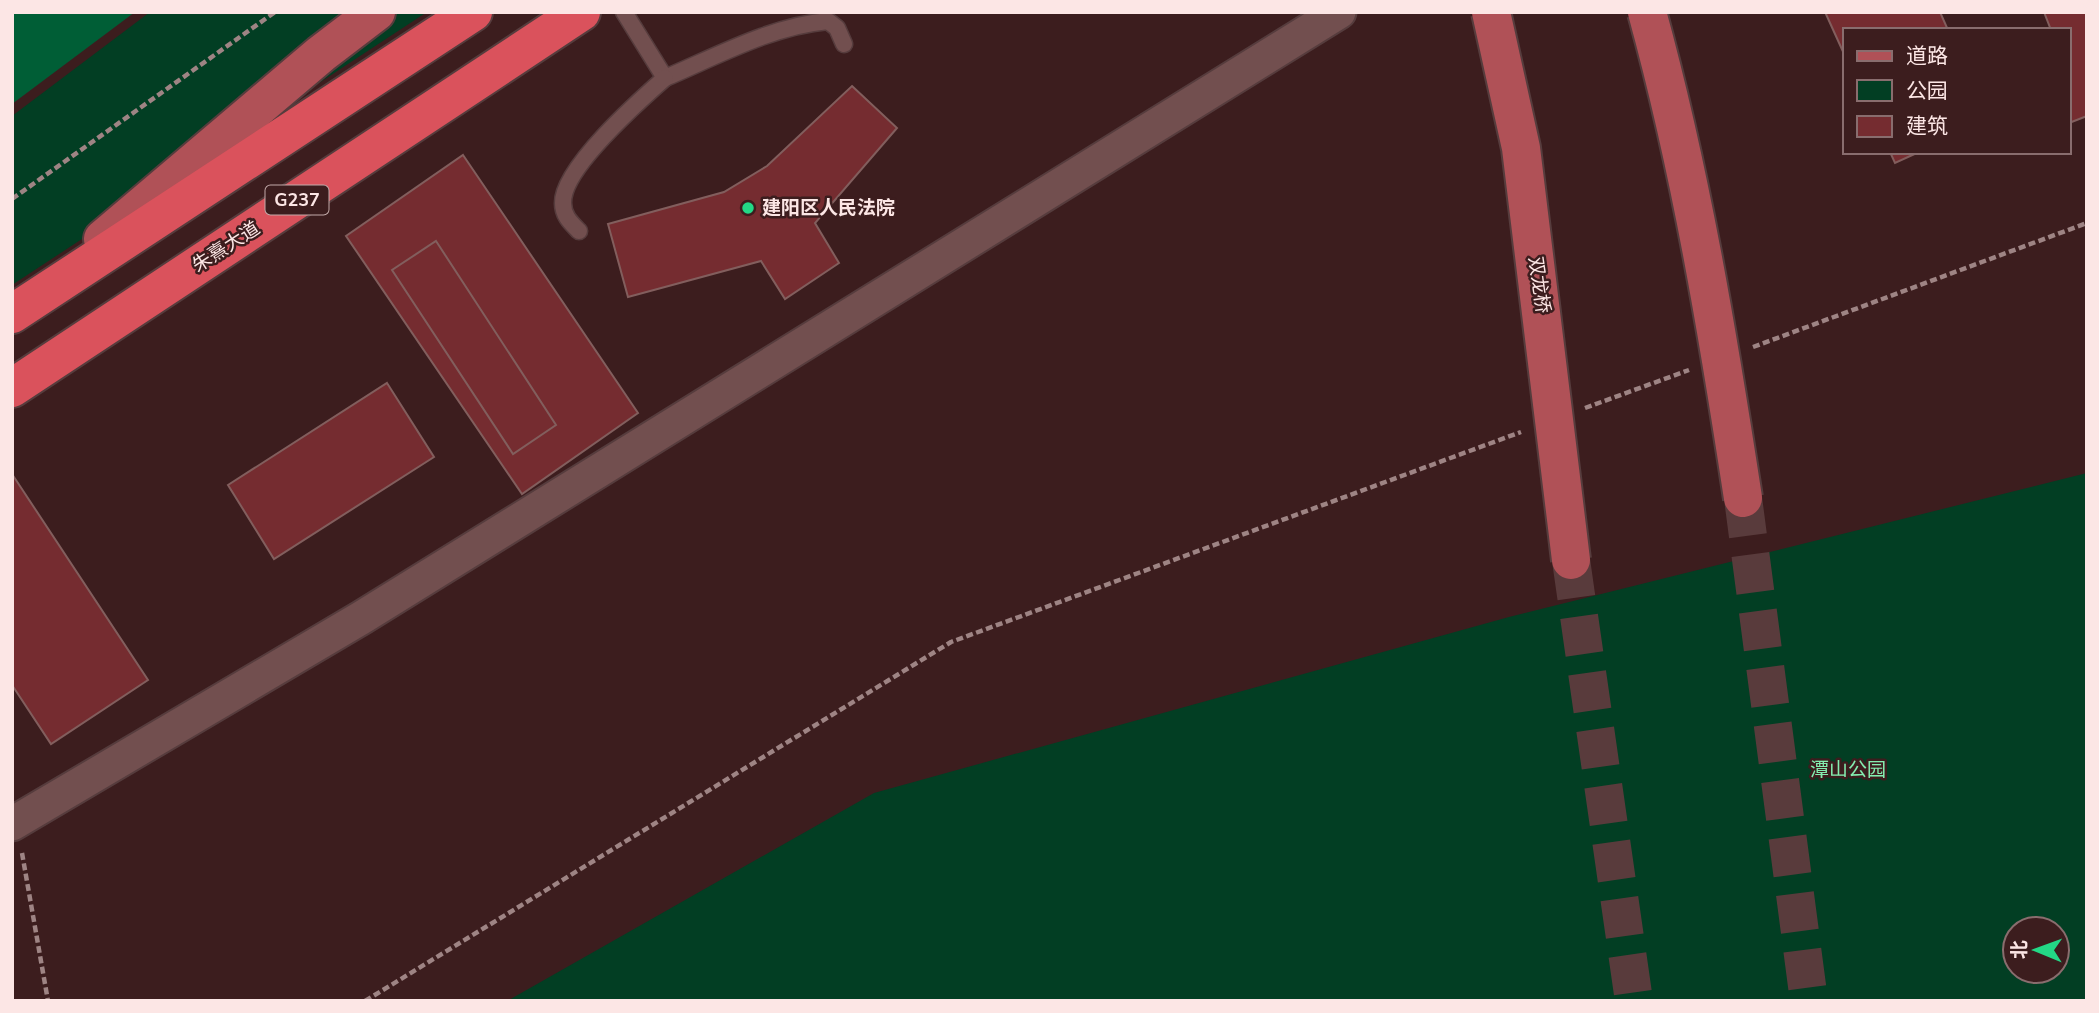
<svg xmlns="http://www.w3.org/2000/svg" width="2099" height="1013" font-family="'Nunito Sans','Noto Sans SC',sans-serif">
<rect width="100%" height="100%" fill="#3c1d1e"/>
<g fill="#023e23" fill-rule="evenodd">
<polygon points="150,12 427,12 12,285 12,116"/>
<path d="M 2087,473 L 2087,1001 L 507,1001 L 874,793 L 1509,617 ZM 2015,929 L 2057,929 L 2057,971 L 2015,971 Z"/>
</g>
<polygon fill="#005e36" points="12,12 135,12 12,104"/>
<g fill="#752c30" stroke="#825e5d" stroke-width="2">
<polygon points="1825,12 1940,12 1948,30 1845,30 1845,56"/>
<polygon points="2044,12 2087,12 2087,116 2069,123 2069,30 2051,30"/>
<polygon points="852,86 897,128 815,223 839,263 785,299 761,261 628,297 608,224 724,192 767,166"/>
<polygon points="1890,152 1919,152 1895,163"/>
<polygon points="463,155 638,413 522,494 346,236"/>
<polygon points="436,241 556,425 513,454 392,270"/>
<polygon points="387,383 434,457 274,559 228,485"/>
<polygon points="12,474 148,680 51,744 12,685"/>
</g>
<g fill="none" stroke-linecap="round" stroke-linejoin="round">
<g stroke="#593b3c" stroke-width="38" stroke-dasharray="38 19" stroke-linecap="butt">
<polyline points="1743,498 1809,1001"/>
<polyline points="1571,560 1634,1001"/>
</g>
<defs>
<g id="lane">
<path d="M 624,12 L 665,78 C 717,56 772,26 828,21 L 837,28 L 844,44"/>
<path d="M 579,231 C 571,223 563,216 563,203 C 562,169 640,100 665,78"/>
</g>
<polyline id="street" points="12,824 361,618 1339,12"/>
<polyline id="primary" points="103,239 321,54 376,12"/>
<g id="highway">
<polyline points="12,314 473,12"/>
<polyline points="12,388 581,12"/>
</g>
</defs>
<use href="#lane" stroke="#563c3d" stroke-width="19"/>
<use href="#street" stroke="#563c3d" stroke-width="37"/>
<use href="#primary" stroke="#563c3d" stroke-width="42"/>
<use href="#highway" stroke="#563c3d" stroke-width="42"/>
<g stroke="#9e8484" stroke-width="4.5" stroke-dasharray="7 3.5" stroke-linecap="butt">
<polyline points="12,199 275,12"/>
<polyline points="1753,347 2087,223"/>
<polyline points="1585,408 1689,370"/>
<polyline points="22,853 48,1001"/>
<polyline points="365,1001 951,642 1521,432"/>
</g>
<use href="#lane" stroke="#724f4f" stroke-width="16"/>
<use href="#street" stroke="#724f4f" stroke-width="33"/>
<use href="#primary" stroke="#b05157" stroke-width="38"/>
<use href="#highway" stroke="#da525c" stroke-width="38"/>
<defs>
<g id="primary-bridge">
<polyline points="1491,12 1521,148 1571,560"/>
<path d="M 1647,12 C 1691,172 1718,335 1743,498"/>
</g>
</defs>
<use href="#primary-bridge" stroke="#563c3d" stroke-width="42" stroke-linecap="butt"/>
<use href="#primary-bridge" stroke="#b05157" stroke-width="38"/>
</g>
<circle fill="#23d886" stroke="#3c1d1e" stroke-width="2.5" cx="748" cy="208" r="7"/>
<g text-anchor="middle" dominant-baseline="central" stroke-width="5" stroke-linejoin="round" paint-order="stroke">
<rect fill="#3c1d1e" stroke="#c2aaa9" stroke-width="2" x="265.5" y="185.5" width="63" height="29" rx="5"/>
<g font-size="18" font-weight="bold" fill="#fce6e5">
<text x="297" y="200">G237</text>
</g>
<g font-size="19" font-weight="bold" fill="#fce6e5" stroke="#3c1d1e" text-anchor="start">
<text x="762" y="208">建阳区人民法院</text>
</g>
<g font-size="19" fill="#fce6e5" stroke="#3c1d1e">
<text transform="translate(226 247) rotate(-33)">朱熹大道</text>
<text transform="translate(1539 285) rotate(82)">双龙桥</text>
</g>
<g font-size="19" fill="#84eeb0" stroke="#3c1d1e">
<text x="1848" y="770">潭山公园</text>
</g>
</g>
<rect width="2099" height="1013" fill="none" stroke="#fce6e5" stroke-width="28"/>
<rect x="1843" y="28" width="228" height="126" fill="#3c1d1e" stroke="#896d6e" stroke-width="2"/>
<rect x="1857" y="51" width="35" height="10" fill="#b05157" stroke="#896d6e" stroke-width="2"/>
<text x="1906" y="63" font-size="21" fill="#fce6e5">道路</text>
<rect x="1857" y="80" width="35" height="21" fill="#023e23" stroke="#896d6e" stroke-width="2"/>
<text x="1906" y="98" font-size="21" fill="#fce6e5">公园</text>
<rect x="1857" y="116" width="35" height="21" fill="#752c30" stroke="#896d6e" stroke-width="2"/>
<text x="1906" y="133" font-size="21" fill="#fce6e5">建筑</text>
<g transform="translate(2036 950) rotate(271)"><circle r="33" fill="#3c1d1e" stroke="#896d6e" stroke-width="2"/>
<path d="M0-5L12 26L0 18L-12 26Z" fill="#23d886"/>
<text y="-10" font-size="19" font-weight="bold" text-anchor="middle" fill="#fce6e5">北</text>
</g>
</svg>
